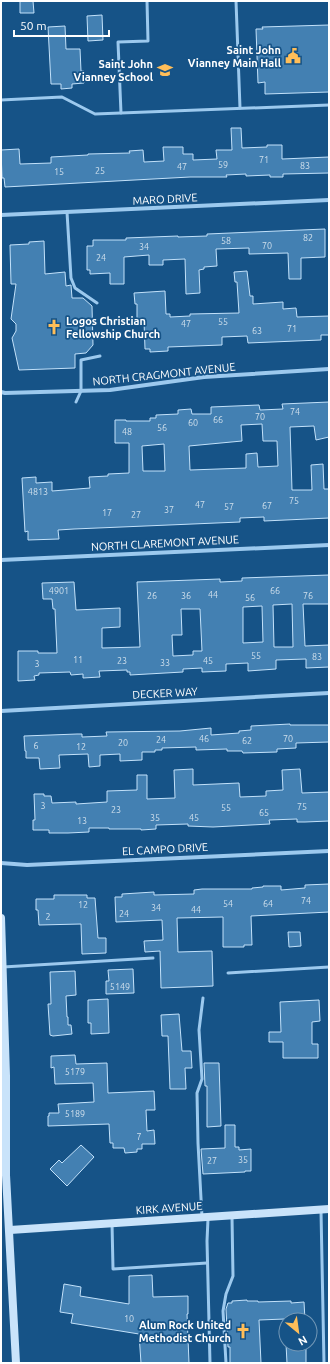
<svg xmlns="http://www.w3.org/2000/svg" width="330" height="1364" font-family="Ubuntu,sans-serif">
<rect width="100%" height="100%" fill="#165387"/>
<g fill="#4380b2" stroke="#c2e1fa" fill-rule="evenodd">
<polygon points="20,1 33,1 34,13 20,13"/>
<polygon points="102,15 103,40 88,41 87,16"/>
<polygon points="329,25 329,92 265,94 265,82 258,83 256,29 263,29 262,27"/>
<polygon points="65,26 66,49 80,49 81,71 84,71 84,83 72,84 72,88 61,89 61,84 51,84 48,27"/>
<polygon points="231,128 241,128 242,148 267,147 267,145 282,145 282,159 329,157 329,173 283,174 283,177 270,177 270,175 246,176 246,174 226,175 227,177 190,177 5,187 4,178 2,178 1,150 19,149 20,164 51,163 51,157 88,155 88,154 130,153 129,151 143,150 144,162 164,161 163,147 183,147 183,154 193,154 193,160 217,159 216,150 232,150"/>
<polygon points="325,229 325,257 301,258 301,279 289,279 288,253 249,254 249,248 216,249 217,266 204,267 204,269 199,270 200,293 186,294 185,259 163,260 163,265 149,265 149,255 124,257 124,284 110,284 110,273 90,274 90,270 87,270 87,246 93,246 93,240 126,240 126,238 178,236 178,237 207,236 207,234"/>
<polygon points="44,241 45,274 65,272 66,286 71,285 72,298 83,298 92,306 93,345 86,353 75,354 75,368 19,370 12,338 16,331 16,324 11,319 16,284 11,284 10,245 29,244 29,242"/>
<polygon points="247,271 250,296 253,296 253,304 283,302 283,309 296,308 297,317 329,316 329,335 321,335 321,340 248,343 247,336 222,337 222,345 168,347 168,351 150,352 150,349 145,349 144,321 137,322 137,304 135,304 134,293 165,291 166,314 170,314 170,317 190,316 190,314 239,313 237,282 235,282 234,272"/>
<path d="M 329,402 L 329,437 L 316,440 L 314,426 L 290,427 L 292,490 L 312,490 L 311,465 L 323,464 L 324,489 L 329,489 L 329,518 L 264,521 L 264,517 L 240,518 L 240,522 L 74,529 L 58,530 L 59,539 L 28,540 L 28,531 L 25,532 L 22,478 L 36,477 L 36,483 L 52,482 L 52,491 L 90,488 L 89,477 L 108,476 L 108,474 L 129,473 L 129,443 L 115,443 L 115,420 L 126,420 L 126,421 L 150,421 L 150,418 L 156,418 L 156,415 L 178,414 L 178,410 L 191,409 L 192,414 L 211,414 L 211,407 L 259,405 L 260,410 L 283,409 L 282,404 ZM 262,424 L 263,441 L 277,441 L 278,466 L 258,467 L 257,453 L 246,454 L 246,468 L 190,470 L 189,446 L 242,441 L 241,425 ZM 164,444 L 165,471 L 143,471 L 142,446 Z"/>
<path d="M 329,575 L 329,604 L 303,604 L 305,646 L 329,645 L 329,667 L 306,668 L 306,659 L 276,660 L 276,669 L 248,671 L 248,663 L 226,664 L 226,671 L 202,672 L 202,668 L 183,669 L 183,672 L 130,675 L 130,672 L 127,672 L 127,670 L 99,671 L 100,677 L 83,678 L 83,674 L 71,675 L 70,672 L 39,673 L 39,675 L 34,676 L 35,680 L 18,681 L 18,651 L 38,651 L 38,653 L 57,653 L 55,609 L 53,609 L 52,599 L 43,599 L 42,583 L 74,582 L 76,610 L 120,608 L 120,627 L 102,628 L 102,648 L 140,647 L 137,582 L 220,579 L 220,582 L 242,581 L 242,578 ZM 292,604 L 293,647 L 274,647 L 273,605 ZM 262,606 L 263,642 L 243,643 L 243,607 ZM 181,609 L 200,609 L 202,651 L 193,651 L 193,655 L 173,656 L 172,635 L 182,635 Z"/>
<polygon points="290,724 290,725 329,725 329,742 296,743 296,748 277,749 277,752 243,753 242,751 227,751 227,749 196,750 196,747 162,748 162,750 155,750 155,752 142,752 142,760 120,761 120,754 100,755 100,766 89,767 88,754 59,755 60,768 40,769 39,758 26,758 26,751 25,751 24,736 77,734 82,734 82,737 107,736 106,732 180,731 211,728 211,735 239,733 239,731 251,730 251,726"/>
<polygon points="193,769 193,785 239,783 240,797 266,796 266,791 283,790 282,770 300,769 302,793 329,792 329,821 305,822 297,822 297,819 269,820 270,824 213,827 188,826 188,824 156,825 156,829 141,830 141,829 109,829 109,828 89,828 89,832 68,833 49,833 49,830 33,830 33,820 35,820 34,794 44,794 44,796 51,796 52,803 76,802 76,804 107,802 107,791 137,790 137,775 147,775 147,799 175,798 174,770"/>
<polygon points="329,884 329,912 251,916 252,945 244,945 244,947 223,947 223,917 177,918 178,952 212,951 213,986 161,988 160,951 145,952 144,941 163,940 162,920 116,922 115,897 122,897 122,894 154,892 154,895 194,894 194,890 202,889 252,889 252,888 263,887 263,886 281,886 281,890 305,888 305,885"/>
<polygon points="54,895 87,895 87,898 95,898 98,938 106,938 106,953 82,954 81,924 39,925 38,910 36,910 36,899 54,899"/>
<polygon points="288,932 300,932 301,946 289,947"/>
<polygon points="133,969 134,993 106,994 106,981 109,981 108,970"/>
<polygon points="75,971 76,995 66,996 67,1017 68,1017 68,1025 71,1025 72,1034 53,1036 50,1035 48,1004 51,1004 50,972"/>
<polygon points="108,999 109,1033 91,1034 91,1023 88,1023 88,1000"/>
<polygon points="319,1000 320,1021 312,1022 312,1044 318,1044 318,1058 283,1058 283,1042 269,1042 269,1032 281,1032 280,1002"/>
<polygon points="179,1014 182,1051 191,1051 192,1068 185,1068 186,1089 170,1089 168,1036 162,1036 161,1015"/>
<polygon points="75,1055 76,1064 107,1063 108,1093 154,1091 155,1110 146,1110 147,1131 154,1130 155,1144 142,1144 142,1149 137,1149 137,1152 125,1153 124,1148 113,1148 113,1143 110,1143 109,1124 48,1126 48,1116 49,1116 49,1113 59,1113 58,1104 94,1102 93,1083 55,1084 54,1067 51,1068 51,1056"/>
<polygon points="204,1063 219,1063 221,1126 207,1127 207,1086 205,1086"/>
<polygon points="225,1125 235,1125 235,1147 239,1147 239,1150 251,1149 251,1171 245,1171 245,1172 203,1174 201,1149 225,1148"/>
<polygon points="81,1145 94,1157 67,1186 50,1169 59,1160 62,1163"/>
<polygon points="152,1275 153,1297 188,1296 188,1314 187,1314 189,1363 141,1363 139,1334 71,1323 73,1314 60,1312 64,1284 81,1287 80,1296 129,1304 129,1276"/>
<polygon points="247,1300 247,1301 258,1301 258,1302 291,1301 291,1303 304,1302 305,1320 285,1320 285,1319 259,1320 261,1363 230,1363 230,1347 228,1347 226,1309 228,1303 232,1303 232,1301"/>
<polygon points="286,1344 306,1344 306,1363 287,1363"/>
</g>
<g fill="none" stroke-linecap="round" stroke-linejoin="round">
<g stroke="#9cc9ee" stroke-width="3">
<polyline points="236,1 240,108"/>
<polyline points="1,100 62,97 95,114 329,105"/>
<polyline points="121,113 118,42 148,41 147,1"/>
<polyline points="67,212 71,278 75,288 97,303"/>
<polyline points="76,402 81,391 81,360 100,356"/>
<polyline points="3,967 153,958"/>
<polyline points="228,973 329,967"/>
<polyline points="321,1211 324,1363"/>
<polyline points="202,1217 198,1143 197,1093 202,1079 199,1030 203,998"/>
<polyline points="208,1219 207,1241 210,1363"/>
<polyline points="112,1223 113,1269 207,1263"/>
<polyline points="226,1363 223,1311 226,1294 233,1276 232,1217"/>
</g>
<g stroke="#9cc9ee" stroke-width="4">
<polyline points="1,215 329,200"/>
<polyline points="1,392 5,393 110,390 204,377 329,369"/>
<polyline points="1,560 329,545"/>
<polyline points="1,711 329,693"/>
<polyline points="1,863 27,865 329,851"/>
</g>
<g stroke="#c9e3fa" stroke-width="8">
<polyline points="1,918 6,1076 6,1175 16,1363"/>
<polyline points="10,1230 329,1209"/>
</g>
</g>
<defs>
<symbol id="civic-bare" viewBox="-9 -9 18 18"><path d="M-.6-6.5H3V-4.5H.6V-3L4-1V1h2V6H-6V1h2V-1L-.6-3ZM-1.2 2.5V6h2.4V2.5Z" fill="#ffbe59" stroke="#165387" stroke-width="2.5" paint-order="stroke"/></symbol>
<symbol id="school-bare" viewBox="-9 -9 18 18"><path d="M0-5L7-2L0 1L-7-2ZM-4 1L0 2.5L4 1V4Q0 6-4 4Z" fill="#ffbe59" stroke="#165387" stroke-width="2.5" paint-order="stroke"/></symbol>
<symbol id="church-bare" viewBox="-9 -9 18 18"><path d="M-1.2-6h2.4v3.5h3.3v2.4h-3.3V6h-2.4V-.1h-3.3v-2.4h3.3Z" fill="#ffbe59" stroke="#165387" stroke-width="2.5" paint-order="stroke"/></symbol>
</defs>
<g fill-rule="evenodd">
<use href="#civic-bare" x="282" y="45" width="22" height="22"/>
<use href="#school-bare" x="154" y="59" width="22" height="22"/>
<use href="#church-bare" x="43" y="316" width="22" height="22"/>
<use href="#church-bare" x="232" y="1320" width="22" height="22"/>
</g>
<g text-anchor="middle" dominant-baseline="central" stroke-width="3.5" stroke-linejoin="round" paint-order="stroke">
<g font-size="9" fill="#d0dfec">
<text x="264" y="160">71</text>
<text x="223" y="165">59</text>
<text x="305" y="166">83</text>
<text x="182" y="167">47</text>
<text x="100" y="171">25</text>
<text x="59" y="172">15</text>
<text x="308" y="238">82</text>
<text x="226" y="241">58</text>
<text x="267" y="246">70</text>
<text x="144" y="247">34</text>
<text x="101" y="258">24</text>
<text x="223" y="322">55</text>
<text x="186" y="324">47</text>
<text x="292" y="329">71</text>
<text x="257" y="331">63</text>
<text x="295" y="412">74</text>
<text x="260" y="417">70</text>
<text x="218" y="420">66</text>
<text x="193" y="423">60</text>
<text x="162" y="428">56</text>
<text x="127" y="432">48</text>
<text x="38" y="492">4813</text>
<text x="294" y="501">75</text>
<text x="200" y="505">47</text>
<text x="267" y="506">67</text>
<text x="229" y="507">57</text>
<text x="169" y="510">37</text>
<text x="107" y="513">17</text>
<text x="136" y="515">27</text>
<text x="59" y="591">4901</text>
<text x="275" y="591">66</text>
<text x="213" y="595">44</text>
<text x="152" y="596">26</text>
<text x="186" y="596">36</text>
<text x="308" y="596">76</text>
<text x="250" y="598">56</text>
<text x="256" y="656">55</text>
<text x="317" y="657">83</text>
<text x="78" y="660">11</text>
<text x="122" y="661">23</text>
<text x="208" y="661">45</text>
<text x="165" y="663">33</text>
<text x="37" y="664">3</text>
<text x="204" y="739">46</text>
<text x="288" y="739">70</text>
<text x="161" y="740">24</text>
<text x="247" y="741">62</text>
<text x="123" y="743">20</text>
<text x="36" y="746">6</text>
<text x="81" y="747">12</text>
<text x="43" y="806">3</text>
<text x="302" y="807">75</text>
<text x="226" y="808">55</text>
<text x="116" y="810">23</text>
<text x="264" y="813">65</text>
<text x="155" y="818">35</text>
<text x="194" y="818">45</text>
<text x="82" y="821">13</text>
<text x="306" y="901">74</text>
<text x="228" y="904">54</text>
<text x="268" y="904">64</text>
<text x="83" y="905">12</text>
<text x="156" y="908">34</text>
<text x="196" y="910">44</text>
<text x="124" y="914">24</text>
<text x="48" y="917">2</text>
<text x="120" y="987">5149</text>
<text x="75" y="1072">5179</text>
<text x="75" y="1114">5189</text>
<text x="139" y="1137">7</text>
<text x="243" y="1160">35</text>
<text x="212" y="1161">27</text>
<text x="129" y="1319">10</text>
</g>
<g font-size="11" font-weight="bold" fill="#fff" stroke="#165387" text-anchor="end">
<text x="281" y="50">Saint John<tspan x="281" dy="13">Vianney Main Hall</tspan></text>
<text x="153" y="64">Saint John<tspan x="153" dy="13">Vianney School</tspan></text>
<text x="66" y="321" text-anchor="start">Logos Christian<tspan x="66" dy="13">Fellowship Church</tspan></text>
<text x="231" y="1325">Alum Rock United<tspan x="231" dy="13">Methodist Church</tspan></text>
</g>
<g font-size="11" fill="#fff" stroke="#165387">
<text transform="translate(165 199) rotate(-3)">MARO DRIVE</text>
<text transform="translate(164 374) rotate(-6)">NORTH CRAGMONT AVENUE</text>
<text transform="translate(165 543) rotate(-3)">NORTH CLAREMONT AVENUE</text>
<text transform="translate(165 693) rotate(-3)">DECKER WAY</text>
<text transform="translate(165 849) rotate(-3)">EL CAMPO DRIVE</text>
<text transform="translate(169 1208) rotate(-4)">KIRK AVENUE</text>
</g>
</g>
<rect width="330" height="1364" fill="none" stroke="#ffffff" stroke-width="4"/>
<g transform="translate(298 1332) rotate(151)"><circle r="19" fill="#165387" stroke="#7398b7"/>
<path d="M0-3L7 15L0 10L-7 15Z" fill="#ffbe59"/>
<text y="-6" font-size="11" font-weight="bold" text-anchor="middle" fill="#ffffff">N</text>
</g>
<path d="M14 30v6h95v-6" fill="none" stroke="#ffffff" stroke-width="2"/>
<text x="20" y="30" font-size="12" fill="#ffffff" stroke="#165387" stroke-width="3" paint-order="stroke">50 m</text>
</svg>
